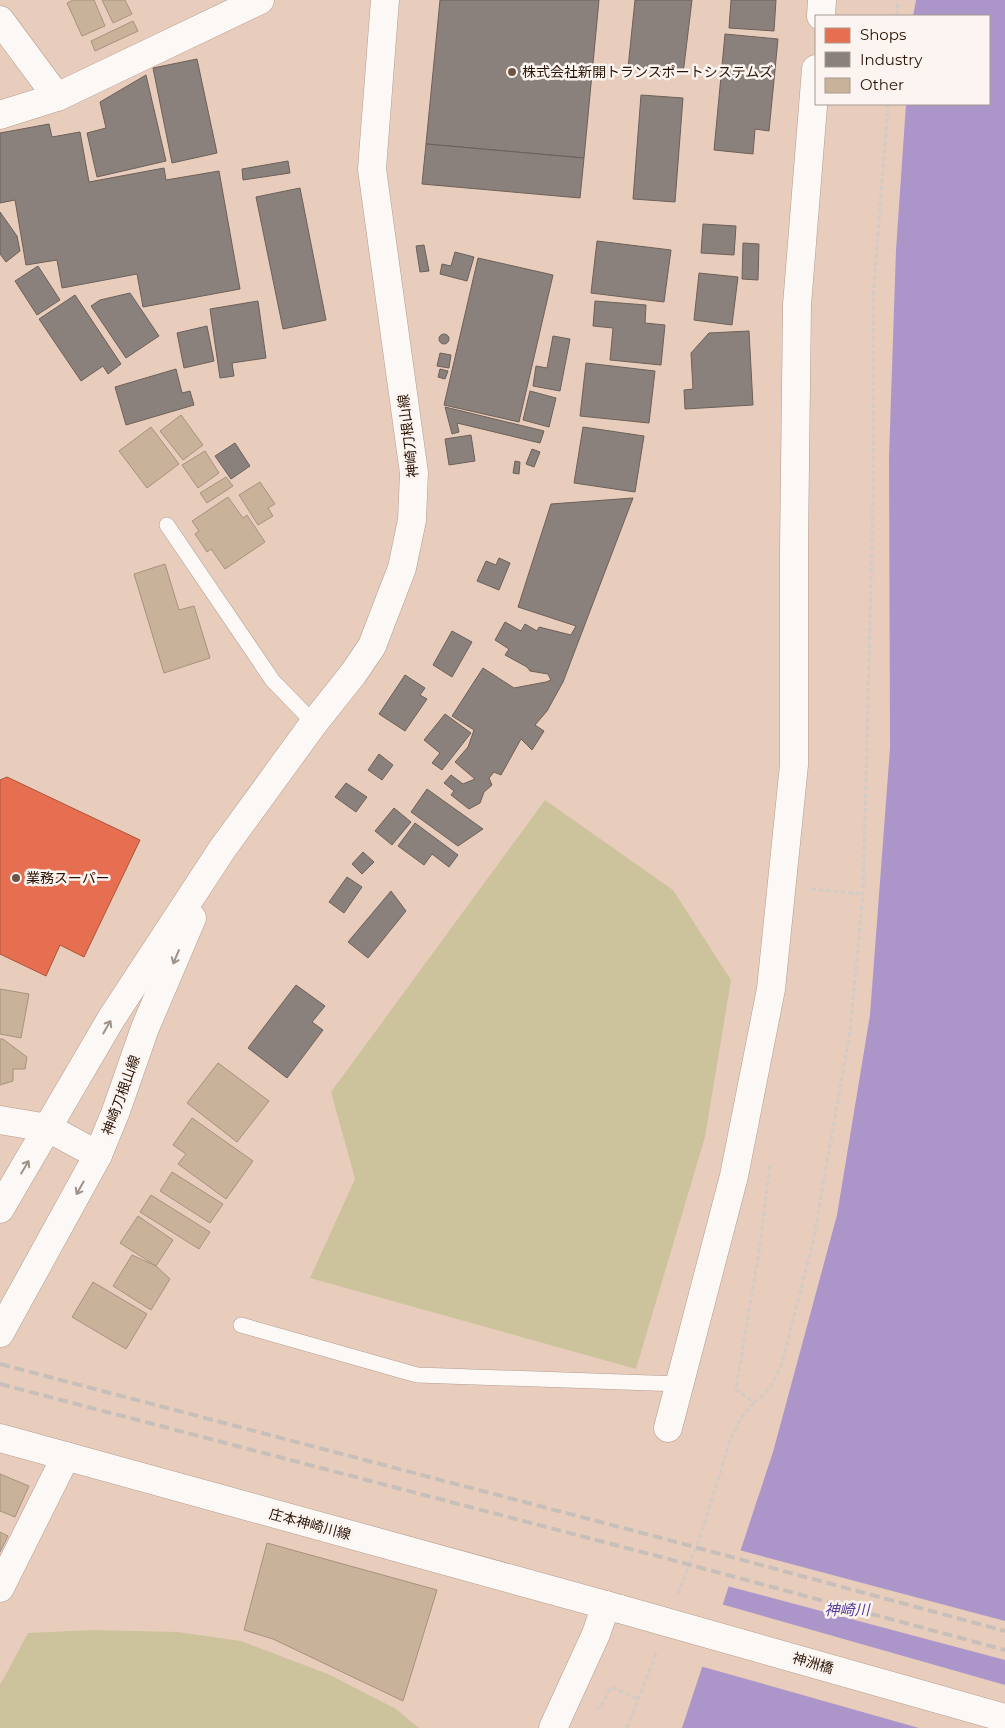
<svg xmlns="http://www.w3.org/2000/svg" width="1005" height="1728" font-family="Montserrat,'Noto Sans JP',sans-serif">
<rect width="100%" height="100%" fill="#e9cdbc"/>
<g fill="#ccc39c">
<polygon points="545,800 673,890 731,980 705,1137 636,1369 310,1278 355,1179 331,1092"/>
<polygon points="92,1630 178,1632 241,1641 328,1674 396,1709 419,1728 0,1728 0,1685 28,1633"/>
</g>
<polygon fill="#ac96c9" points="916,0 1005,0 1005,1728 682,1728 773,1452 837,1215 870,1015 890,748 889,457 896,250 906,104 989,104 989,16 913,16"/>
<g fill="#e9cdbc">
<polygon points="739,1550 1005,1621 1005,1660 727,1586"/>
<polygon points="721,1604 1005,1685 1005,1728 919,1728 700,1666"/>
</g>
<polygon fill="#e76f51" stroke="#ae533a" points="7,777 140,840 84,957 60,945 46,976 0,954 0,780"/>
<g fill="#8a817c" stroke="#6d6058">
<polygon points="440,0 599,0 584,158 426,144"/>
<polygon points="635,0 692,0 683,74 628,68"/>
<polygon points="731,0 776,0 774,31 729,28"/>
<polygon points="725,34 778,39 769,131 755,129 753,154 714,150"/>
<polygon points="197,59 217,153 172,163 153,68"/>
<polygon points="146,75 166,161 97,177 87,133 106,128 100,102"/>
<polygon points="641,95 683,98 675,202 633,199"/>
<polygon points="49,124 52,137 80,132 89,182 164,168 166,180 219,171 240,289 143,307 137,274 62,288 57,260 26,265 15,200 0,203 0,133"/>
<polygon points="426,144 584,158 580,198 422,184"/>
<polygon points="288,161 290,173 243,180 242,169"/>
<polygon points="300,188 326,320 283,329 256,197"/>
<polygon points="0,212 17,236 20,251 6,262 0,254"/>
<polygon points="703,224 736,226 734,255 701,253"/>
<polygon points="597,241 671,250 664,302 591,293"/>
<polygon points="743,243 759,244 758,280 742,279"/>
<polygon points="424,245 429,271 420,272 416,246"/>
<polygon points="455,252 474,257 467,281 440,274 442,264 451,266"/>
<polygon points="478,258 553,275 519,422 444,405"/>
<polygon points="38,266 60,300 37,315 15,281"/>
<polygon points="699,273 738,277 732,325 694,320"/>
<polygon points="130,293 159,336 126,358 91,306 100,300"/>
<polygon points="75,295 121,364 108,374 103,366 81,381 39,319"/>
<polygon points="258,301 266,358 232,363 234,376 220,378 210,309"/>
<polygon points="595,301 646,305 645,323 665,325 661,365 610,360 613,328 593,326"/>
<polygon points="207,326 214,361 184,368 177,333"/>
<polygon points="749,331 753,405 685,409 684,390 693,389 691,353 709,333"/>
<circle cx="444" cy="339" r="5"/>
<polygon points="553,336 570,339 560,391 533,386 536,366 547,368"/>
<polygon points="440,353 451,355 449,368 437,366"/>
<polygon points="586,363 655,371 649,423 580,416"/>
<polygon points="176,369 182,393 190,391 194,405 126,425 115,387"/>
<polygon points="440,369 448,371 445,379 438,377"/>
<polygon points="530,391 556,398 549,427 523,420"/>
<polygon points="445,407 544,431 540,443 457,423 459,432 452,434"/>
<polygon points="583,427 644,436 635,492 574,483"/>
<polygon points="471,435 475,461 449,465 445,439"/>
<polygon points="235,443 250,466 231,479 215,456"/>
<polygon points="532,449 540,452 534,467 526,464"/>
<polygon points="515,461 520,462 519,474 513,473"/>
<polygon points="633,498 563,682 547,711 535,725 544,731 532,750 521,739 501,775 494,772 489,778 492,785 484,792 480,803 469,809 451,795 454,791 444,783 451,775 463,784 475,779 455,762 468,747 474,730 452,716 483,668 514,688 546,682 551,680 548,674 530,671 527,667 505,655 509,649 495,640 505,622 521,631 525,624 537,631 539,627 571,635 576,626 518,607 551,504"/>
<polygon points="499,558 510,563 499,590 477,581 486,561 496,565"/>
<polygon points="452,631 472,642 452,677 433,665"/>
<polygon points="405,675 425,688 420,695 427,699 405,731 379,714"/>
<polygon points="445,714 471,733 442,770 432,763 440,753 424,740"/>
<polygon points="379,754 393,765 382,780 368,770"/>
<polygon points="346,783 367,797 356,812 335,797"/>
<polygon points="427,789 483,829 458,846 411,812"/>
<polygon points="394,808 411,822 392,845 375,831"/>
<polygon points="415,823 458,855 449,867 432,854 424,865 398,846"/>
<polygon points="363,852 374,862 362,874 352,864"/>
<polygon points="347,877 362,887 344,913 329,902"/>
<polygon points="391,891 406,911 368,958 348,942"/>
<polygon points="296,985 325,1006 312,1022 323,1030 287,1078 248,1048"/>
</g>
<g fill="#c9b29a" stroke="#a6927f">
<polygon points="73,0 94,0 105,26 82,36 67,3"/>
<polygon points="102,0 125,0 132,14 113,23"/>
<polygon points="133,21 138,31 95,51 91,41"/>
<polygon points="181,415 203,445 183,460 160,431"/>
<polygon points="151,427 179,464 147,488 119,451"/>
<polygon points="205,451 219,473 198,488 182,465"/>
<polygon points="226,477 233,486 207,503 200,493"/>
<polygon points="260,482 275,504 268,508 273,516 258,525 239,495"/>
<polygon points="228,497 243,518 247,515 265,542 225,569 211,549 207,552 195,534 199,531 192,521"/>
<polygon points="165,564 179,610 194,606 210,658 164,673 134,574"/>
<polygon points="0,989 29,994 21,1038 0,1034"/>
<polygon points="0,1039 3,1039 27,1057 25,1069 13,1069 13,1081 0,1085"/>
<polygon points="218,1063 269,1101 237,1142 187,1103"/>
<polygon points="192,1118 253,1161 226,1199 178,1164 186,1154 173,1145"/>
<polygon points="172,1172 223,1204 210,1223 160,1191"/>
<polygon points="151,1195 210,1232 199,1249 140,1212"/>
<polygon points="138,1216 173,1240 156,1266 120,1243"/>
<polygon points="132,1255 156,1266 170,1279 151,1310 113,1286"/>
<polygon points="93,1282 147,1314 126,1349 72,1317"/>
<polygon points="0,1474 29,1486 15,1517 0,1511"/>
<polygon points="0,1532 8,1536 0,1552"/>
<polygon points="267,1543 437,1590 403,1701 273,1639 244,1630"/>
</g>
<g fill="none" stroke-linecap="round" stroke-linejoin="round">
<defs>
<g id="lane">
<polyline points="167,525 273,681 314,723"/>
<polyline points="241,1325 417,1375 680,1384"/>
</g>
<g id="street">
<polyline points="821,16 822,0"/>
<polyline points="0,20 57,97"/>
<polyline points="0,115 57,97 260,0"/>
<polyline points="0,1120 48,1128 98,1155"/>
<polyline points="668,1428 734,1176 771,989 794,765 794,547 797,305 816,69"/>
<polyline points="0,1588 66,1456"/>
<polyline points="553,1728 596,1634 606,1605"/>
</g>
<g id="secondary">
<polyline points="0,1209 111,1019 223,848 314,723 353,674 372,646 402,568 412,520 414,473 372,169 385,0"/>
<polyline points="0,1333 98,1155 116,1111 145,1028 192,918"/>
<polyline points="0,1438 620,1609"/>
</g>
</defs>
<use href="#lane" stroke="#b39c8d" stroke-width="16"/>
<use href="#street" stroke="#b39c8d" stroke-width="29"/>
<use href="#secondary" stroke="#b39c8d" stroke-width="29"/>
<g stroke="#d5cbc5" stroke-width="3" stroke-dasharray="5 2.5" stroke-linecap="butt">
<polyline points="897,16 898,0"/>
<polyline points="811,889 863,894"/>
<polyline points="754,1403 771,1387 782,1363 813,1242 850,1031 863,894 873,503 873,297 888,104"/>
<polyline points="678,1594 701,1534 730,1441 741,1418 754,1403 736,1389 759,1252 770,1164"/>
<polyline points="596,1707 600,1709 611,1687 638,1699"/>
<polyline points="627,1728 657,1652"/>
</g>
<use href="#lane" stroke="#fcf8f5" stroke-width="15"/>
<use href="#street" stroke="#fcf8f5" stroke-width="28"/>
<use href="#secondary" stroke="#fcf8f5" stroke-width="28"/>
<g stroke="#c7bfb9" stroke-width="4" stroke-dasharray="10 5" stroke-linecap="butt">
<polyline points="0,1364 665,1539 1005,1631"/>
<polyline points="0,1384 661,1557 1005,1650"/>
</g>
<defs>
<polyline id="secondary-bridge" points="620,1609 1005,1718"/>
</defs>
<use href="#secondary-bridge" stroke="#b39c8d" stroke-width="29" stroke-linecap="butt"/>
<use href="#secondary-bridge" stroke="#fcf8f5" stroke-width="28"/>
</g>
<defs><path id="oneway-shaft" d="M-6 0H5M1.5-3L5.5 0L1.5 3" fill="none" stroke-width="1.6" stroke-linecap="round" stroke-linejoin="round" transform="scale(1.25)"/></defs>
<g stroke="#9e9189">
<use href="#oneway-shaft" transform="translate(176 957) rotate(113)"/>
<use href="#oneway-shaft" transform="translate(107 1027) rotate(-60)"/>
<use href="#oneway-shaft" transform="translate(25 1167) rotate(-59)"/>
<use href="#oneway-shaft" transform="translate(80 1188) rotate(119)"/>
</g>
<g fill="#6d5444" stroke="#fbf4f0" stroke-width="2">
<circle cx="512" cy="72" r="5"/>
<circle cx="16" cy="878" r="5"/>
</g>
<g text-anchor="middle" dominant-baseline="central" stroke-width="5" stroke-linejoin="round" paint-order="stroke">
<g font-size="14" fill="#2a1304" stroke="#fbf4f0" text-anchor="start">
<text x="522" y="72">株式会社新開トランスポートシステムズ</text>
<text x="26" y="878">業務スーパー</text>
</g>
<g font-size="14" fill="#2a1304" stroke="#fbf4f0">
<text transform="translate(408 436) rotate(-97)">神崎刀根山線</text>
<text transform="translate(121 1095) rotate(-70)">神崎刀根山線</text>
<text transform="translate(310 1524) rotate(15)">庄本神崎川線</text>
<text transform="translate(813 1663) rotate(16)">神洲橋</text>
</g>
<g font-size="15" font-style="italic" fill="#593d9b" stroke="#fbf4f0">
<text x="847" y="1609">神崎川</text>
</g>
</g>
<rect x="815" y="15" width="175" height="90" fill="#fbf4f0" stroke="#a79a92"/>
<rect x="825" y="28" width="25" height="15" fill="#e76f51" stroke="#a79a92"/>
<text x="860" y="40" font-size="15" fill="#2a1304">Shops</text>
<rect x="825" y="52" width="25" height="15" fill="#8a817c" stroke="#a79a92"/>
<text x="860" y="65" font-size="15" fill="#2a1304">Industry</text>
<rect x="825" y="78" width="25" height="15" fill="#c9b29a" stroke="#a79a92"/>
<text x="860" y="90" font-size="15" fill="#2a1304">Other</text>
</svg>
